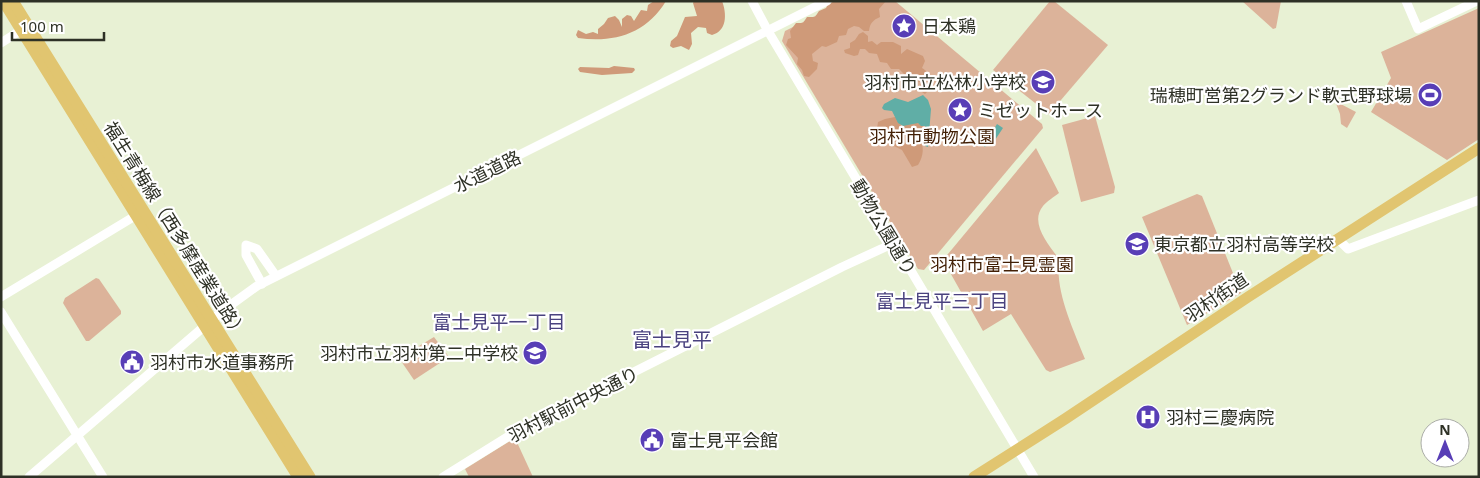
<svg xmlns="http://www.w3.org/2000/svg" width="1480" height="478" font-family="'Noto Sans','Noto Sans JP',sans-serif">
<rect width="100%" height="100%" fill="#e8f1d4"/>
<g fill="#dcb39a">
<polygon points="845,1 895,1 1042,124 1043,128 924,270 918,269 782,41 785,31"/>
<polygon points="1050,1 1054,1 1108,45 1049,114 993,70"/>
<polygon points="1242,1 1281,1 1276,28 1273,29"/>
<polygon points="1479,8 1479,139 1447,160 1371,112 1391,78 1381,52"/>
<polygon points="1335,101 1356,112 1347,128 1341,124 1340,114"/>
<polygon points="1095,116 1115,187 1114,193 1081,202 1062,125"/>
<path d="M 1036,148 L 1059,193 C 1054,197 1047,201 1043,206 C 1029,223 1049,245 1059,259 C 1055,292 1073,328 1085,359 L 1050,372 L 1046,370 L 1011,314 L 983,331 L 943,260 Z"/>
<polygon points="1197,194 1202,196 1241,293 1187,325 1142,217"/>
<polygon points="96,278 99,279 121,311 121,314 89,341 86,341 63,303 65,298"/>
<polygon points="434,337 449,357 414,380 399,358"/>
<polygon points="515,438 533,477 469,477 465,469"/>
</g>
<g fill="#cf9a79">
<path d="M 654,1 L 666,1 C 646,34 614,43 578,38 L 576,35 L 578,30 L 586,34 L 593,32 L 598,34 L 598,29 L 604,24 L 608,18 L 615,16 L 619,20 L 622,27 L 622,19 L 627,15 L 631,16 L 634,21 L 641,10 L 647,11 L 648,5 Z"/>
<path d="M 694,1 L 722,1 C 727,14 727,31 712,35 L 707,33 L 706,28 L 698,27 L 691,33 L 692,44 L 689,50 L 681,46 L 673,48 L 670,46 L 671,41 L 677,36 L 685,17 L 697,16 L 693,3 Z"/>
<path d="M 835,1 L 886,1 L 879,9 L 880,17 C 873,20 870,23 869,31 L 864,31 L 859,27 L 854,26 L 848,29 L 846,35 L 839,36 L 837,42 L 826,47 L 822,46 L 812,54 L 813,61 L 818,63 L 817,69 L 809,77 L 804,76 L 802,70 L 797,64 L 798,58 L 786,45 L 788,39 L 791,38 L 790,31 L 796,23 L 803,23 L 807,17 L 815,17 L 819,11 L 826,8 L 828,4 Z"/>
<path d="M 863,32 L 868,36 L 868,42 L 872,41 L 877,45 L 881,42 L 893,42 L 901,46 L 901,54 L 907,49 L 923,56 L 925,61 L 922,68 C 933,75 936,85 925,94 L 922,92 L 920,89 L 921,82 L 915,81 L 913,75 L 906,76 L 899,69 L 891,69 L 887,63 L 880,62 L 877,54 L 869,53 L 865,49 L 860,49 L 858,55 L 854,56 L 845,53 L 844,50 L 850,48 L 850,43 L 855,40 L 859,34 Z"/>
<polygon points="614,66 634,68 635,70 632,73 602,75 580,72 578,69 580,67 609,68"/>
<path d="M 895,117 L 900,120 L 901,127 L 906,121 L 922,124 L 923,130 L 920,136 C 924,148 924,155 918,165 L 912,167 L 902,150 L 894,146 L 894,135 L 892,133 L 884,132 L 877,129 L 878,122 L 885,119 Z"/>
</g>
<g fill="#60aea6">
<polygon points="923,95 928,100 931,109 928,147 925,146 925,126 921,126 918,123 903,126 898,123 892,111 884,110 882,108 884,104 895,98 908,102"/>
<polygon points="997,124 1003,128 993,143 984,147 986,137 989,137"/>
</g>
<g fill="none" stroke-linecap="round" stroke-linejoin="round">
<g stroke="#fff" stroke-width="9">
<polyline points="752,1 768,31 1034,477"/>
<polyline points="1406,1 1418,29 1477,1"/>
<polyline points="1,43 26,27"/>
<polyline points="1338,239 1348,249 1479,200"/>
<polyline points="262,284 246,255 246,245 257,249 276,276"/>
<polyline points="1,297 140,213"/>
<polyline points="1,312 103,477"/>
<polyline points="29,477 221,312 257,286 827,1"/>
<polyline points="443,477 517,431 842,267 894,243"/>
</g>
<g stroke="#e1c570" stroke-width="11">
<polyline points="3,1 298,477"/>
<polyline points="13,1 310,477"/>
<polyline points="974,477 1065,419 1248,297 1479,148"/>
</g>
</g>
<defs>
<symbol id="sight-disc" viewBox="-11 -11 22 22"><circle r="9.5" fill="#583eb6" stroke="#fff"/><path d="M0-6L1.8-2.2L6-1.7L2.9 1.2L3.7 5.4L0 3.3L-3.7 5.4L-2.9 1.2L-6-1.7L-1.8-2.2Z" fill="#fff"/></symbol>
<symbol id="school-disc" viewBox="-11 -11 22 22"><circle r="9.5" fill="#583eb6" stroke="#fff"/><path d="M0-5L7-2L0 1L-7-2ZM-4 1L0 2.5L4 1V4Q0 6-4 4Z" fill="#fff"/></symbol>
<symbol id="stadium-disc" viewBox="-11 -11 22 22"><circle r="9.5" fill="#583eb6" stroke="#fff"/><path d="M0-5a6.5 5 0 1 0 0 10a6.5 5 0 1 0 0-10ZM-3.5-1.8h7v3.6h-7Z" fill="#fff"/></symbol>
<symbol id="civic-disc" viewBox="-11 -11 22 22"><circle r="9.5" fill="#583eb6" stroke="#fff"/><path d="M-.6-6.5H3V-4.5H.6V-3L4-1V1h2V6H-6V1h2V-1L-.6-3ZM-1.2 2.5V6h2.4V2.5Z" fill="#fff"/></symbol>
<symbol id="hospital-disc" viewBox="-11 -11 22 22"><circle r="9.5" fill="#583eb6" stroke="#fff"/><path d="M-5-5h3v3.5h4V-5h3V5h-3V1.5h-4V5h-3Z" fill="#fff"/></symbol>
</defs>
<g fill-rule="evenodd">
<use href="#sight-disc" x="890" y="12" width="28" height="28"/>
<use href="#school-disc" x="1029" y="68" width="28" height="28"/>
<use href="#stadium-disc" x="1416" y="81" width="28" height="28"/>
<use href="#sight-disc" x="946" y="96" width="28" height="28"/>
<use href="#school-disc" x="1123" y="230" width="28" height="28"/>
<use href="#school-disc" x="521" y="339" width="28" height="28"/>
<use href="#civic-disc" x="118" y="348" width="28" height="28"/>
<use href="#hospital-disc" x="1134" y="403" width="28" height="28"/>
<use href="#civic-disc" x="638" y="426" width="28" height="28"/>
</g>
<g text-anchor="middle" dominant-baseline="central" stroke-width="4.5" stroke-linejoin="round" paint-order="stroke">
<g font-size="18" fill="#2e3126" stroke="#fff" text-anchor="start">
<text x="922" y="26">日本鶏</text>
<text x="1026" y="82" text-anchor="end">羽村市立松林小学校</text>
<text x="1412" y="95" text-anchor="end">瑞穂町営第2グランド軟式野球場</text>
<text x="978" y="110">ミゼットホース</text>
<text x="1154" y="244">東京都立羽村高等学校</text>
<text x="518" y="353" text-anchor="end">羽村市立羽村第二中学校</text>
<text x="150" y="362">羽村市水道事務所</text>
<text x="1166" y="417">羽村三慶病院</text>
<text x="670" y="440">富士見平会館</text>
</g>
<g font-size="18" fill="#421f05" stroke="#fff">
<text x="932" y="136">羽村市動物公園</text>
<text x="1002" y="264">羽村市富士見霊園</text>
</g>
<g font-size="18" fill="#2e3126" stroke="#fff">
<text transform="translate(487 171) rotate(-26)">水道道路</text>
<text transform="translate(884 227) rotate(59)">動物公園通り</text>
<text transform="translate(176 230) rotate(58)">福生青梅線（西多摩産業道路）</text>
<text transform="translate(1216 297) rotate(-34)">羽村街道</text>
<text transform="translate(573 404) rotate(-27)">羽村駅前中央通り</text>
</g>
<g font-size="19" fill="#4a427f" stroke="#fff">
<text x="942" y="301">富士見平三丁目</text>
<text x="499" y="322">富士見平一丁目</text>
</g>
<g font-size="20" fill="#4a427f" stroke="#fff">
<text x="672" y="339">富士見平</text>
</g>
</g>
<rect width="1480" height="478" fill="none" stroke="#2e3126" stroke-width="5"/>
<g transform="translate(1445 443)"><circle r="24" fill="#ffffff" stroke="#abada8"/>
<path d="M0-4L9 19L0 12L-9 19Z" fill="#583eb6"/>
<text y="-8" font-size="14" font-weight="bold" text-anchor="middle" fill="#2e3126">N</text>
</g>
<path d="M12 32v8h92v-8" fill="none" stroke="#2e3126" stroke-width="2.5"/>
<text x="20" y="32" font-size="15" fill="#2e3126" stroke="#ffffff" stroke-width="4" paint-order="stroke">100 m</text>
</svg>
